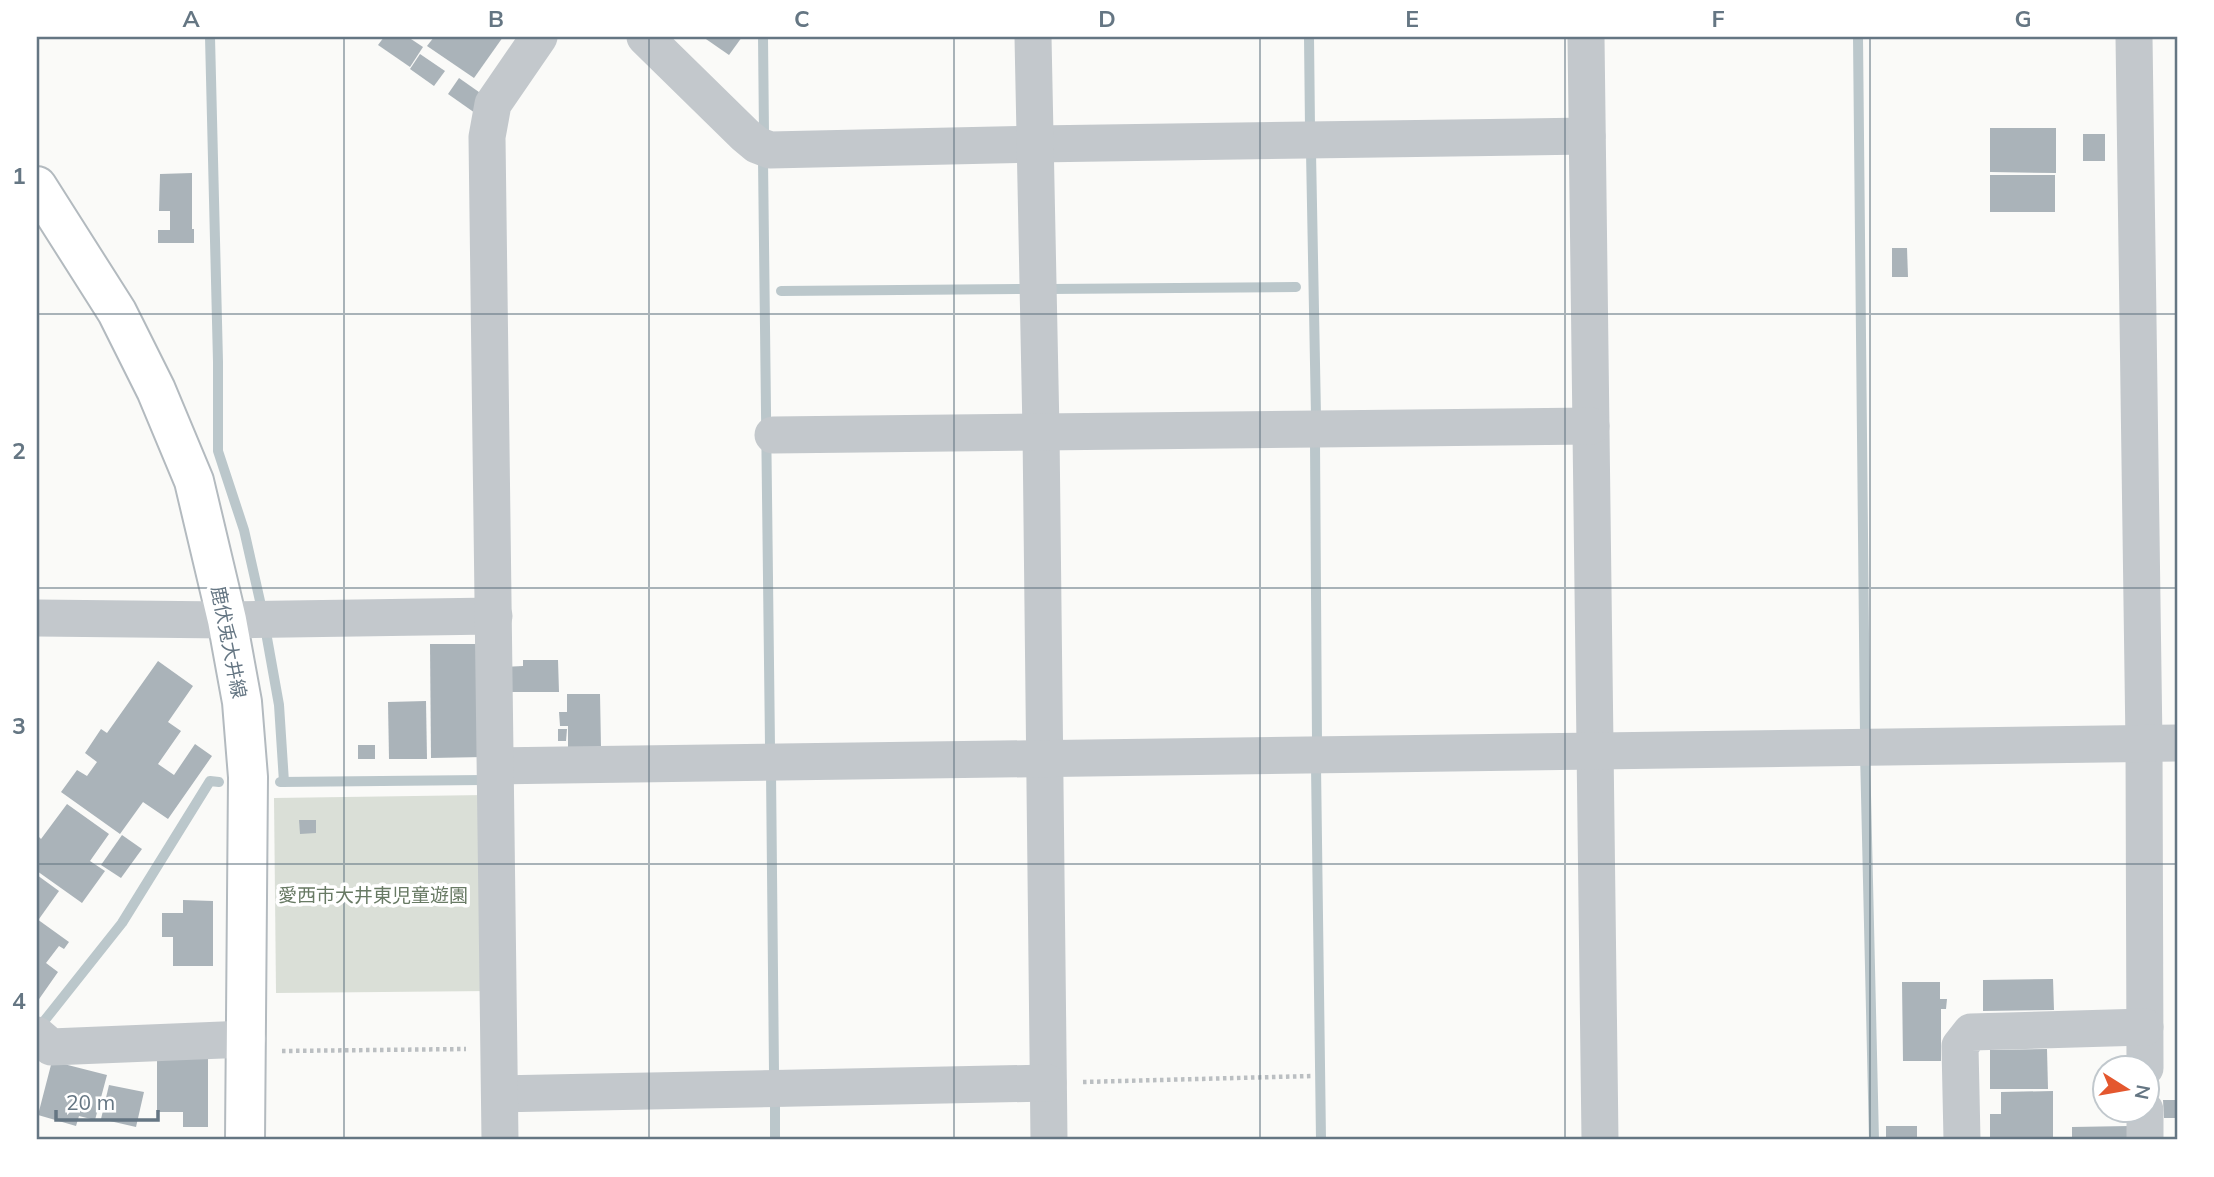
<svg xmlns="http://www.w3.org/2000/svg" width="2214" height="1177" font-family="Mulish,'Noto Sans JP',sans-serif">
<rect width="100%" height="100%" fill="#fafaf8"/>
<polygon fill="#dadfd7" points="485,795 490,991 276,993 274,798"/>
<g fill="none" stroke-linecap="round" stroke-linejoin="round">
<g stroke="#bbc7cb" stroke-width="10">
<polyline points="210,37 218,362 218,451 244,530 260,601"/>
<polyline points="763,37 764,134"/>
<polyline points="1309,37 1310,128"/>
<polyline points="1858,37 1865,734"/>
<polyline points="1311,152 1316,416"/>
<polyline points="763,160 770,746"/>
<polyline points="1051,289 1296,287"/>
<polyline points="781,291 1023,289"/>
<polyline points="1315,442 1317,742"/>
<polyline points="267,638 279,705 284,782"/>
<polyline points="1865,752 1874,1140"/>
<polyline points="1316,766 1321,1140"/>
<polyline points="771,772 774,1072"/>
<polyline points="280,782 483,780"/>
<polyline points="37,1030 122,923 210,781 219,782"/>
<polyline points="775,1097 775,1140"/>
</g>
</g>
<g fill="#aab3b9">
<polygon points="384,37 408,37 423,47 410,67 378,45"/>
<polygon points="434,37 503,37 474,78 427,46"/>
<polygon points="703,37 742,37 729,55"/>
<polygon points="420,54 445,71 434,86 410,69"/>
<polygon points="459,78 486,97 475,113 448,94"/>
<polygon points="1990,128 2056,128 2056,173 1990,172"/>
<rect x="2083" y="134" width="22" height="27"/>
<polygon points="192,173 192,229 194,229 194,243 158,243 158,230 170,230 170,211 159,211 160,174"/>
<rect x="1990" y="175" width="65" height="37"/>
<polygon points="1892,248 1907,248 1908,277 1892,277"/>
<polygon points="430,644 482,644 484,757 431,758"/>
<polygon points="523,660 558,660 559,692 505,692 505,667 523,666"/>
<polygon points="158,661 193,686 168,722 181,731 158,764 174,775 195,744 212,756 168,819 143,802 120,834 61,792 77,770 87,776 97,762 85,753 101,729 107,733"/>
<polygon points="567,694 600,694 601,748 568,749 568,726 560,726 559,712 567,712"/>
<polygon points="426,701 427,759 389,759 388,702"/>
<polygon points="558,729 567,729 566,741 558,741"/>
<rect x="358" y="745" width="17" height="14"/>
<polygon points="67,804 109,834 90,861 105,871 82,903 37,871 37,835 41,839"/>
<polygon points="299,820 316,820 316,833 300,834"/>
<polygon points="122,835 142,849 121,878 101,865"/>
<polygon points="37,875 59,891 39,919 37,917"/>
<polygon points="183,900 213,901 213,966 173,966 173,937 162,937 162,913 183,913"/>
<polygon points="37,919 69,942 64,949 59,946 46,963 58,972 37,1002"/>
<polygon points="2053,979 2054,1010 1983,1011 1983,980"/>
<polygon points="1902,982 1940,982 1940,999 1947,999 1946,1009 1941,1009 1941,1061 1903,1061"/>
<polygon points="2047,1049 2048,1089 1990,1089 1990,1050"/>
<polygon points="157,1058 208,1058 208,1127 183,1127 183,1112 157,1112"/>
<polygon points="52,1061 107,1075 95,1120 79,1116 76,1126 38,1115"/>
<polygon points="109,1085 144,1092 136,1127 101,1119"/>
<polygon points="2053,1091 2053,1140 1990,1140 1990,1114 2001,1114 2001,1092"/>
<polygon points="2163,1100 2177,1100 2177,1118 2164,1118"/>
<rect x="1886" y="1126" width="31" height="14"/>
<polygon points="2129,1126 2129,1140 2072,1140 2072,1127"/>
</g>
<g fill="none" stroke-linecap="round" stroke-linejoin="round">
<defs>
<polyline id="secondary" points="37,186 117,312 156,390 194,481 227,620 242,702 248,777 245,1140"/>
</defs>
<use href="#secondary" stroke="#b3babf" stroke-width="42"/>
<g stroke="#bbbfc2" stroke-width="4.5" stroke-dasharray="3.5 3.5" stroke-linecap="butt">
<polyline points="282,1051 466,1049"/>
<polyline points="1083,1082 1312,1076"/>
</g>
<g stroke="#c3c8cc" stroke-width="37">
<polyline points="645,37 745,135 757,145 770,150 1035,144 1587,136"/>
<polyline points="1033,37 1041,431 1049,1140"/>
<polyline points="1586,37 1600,1140"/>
<polyline points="2134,37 2144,744 2145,1068"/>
<polyline points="773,435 1591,426"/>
<polyline points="37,618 227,620 494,616"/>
<polyline points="496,766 2177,743"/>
<polyline points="37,1035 51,1047 247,1039"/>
<polyline points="500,1094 1048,1083"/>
<polyline points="2145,1110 2145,1140"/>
<polyline points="500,1140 487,137 493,104 539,37"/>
<polyline points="1962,1140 1960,1046 1971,1032 2145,1027"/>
</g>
<use href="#secondary" stroke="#fff" stroke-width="38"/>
</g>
<path fill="none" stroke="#657683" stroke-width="2" stroke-opacity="0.55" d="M 344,37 L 344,1140M 649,37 L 649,1140M 954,37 L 954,1140M 1260,37 L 1260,1140M 1565,37 L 1565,1140M 1870,37 L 1870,1140M 37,314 L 2177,314M 37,588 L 2177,588M 37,864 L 2177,864"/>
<g text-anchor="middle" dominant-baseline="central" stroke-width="7" stroke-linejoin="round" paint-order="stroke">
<g font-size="19" fill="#657683" stroke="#fff">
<text transform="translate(229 642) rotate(79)">鹿伏兎大井線</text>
</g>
<g font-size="19" fill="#687a64" stroke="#fff">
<text x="373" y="895">愛西市大井東児童遊園</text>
</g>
</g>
<rect width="2214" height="1177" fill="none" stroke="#ffffff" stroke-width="77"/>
<g transform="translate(2126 1089) rotate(101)"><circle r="33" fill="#ffffff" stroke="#c1c8cd" stroke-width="2"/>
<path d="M0-5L12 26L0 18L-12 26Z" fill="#e4572e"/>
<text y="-10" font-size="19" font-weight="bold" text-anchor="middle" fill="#657683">N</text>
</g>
<path d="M56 1110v10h102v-10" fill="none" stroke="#657683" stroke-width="3.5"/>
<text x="66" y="1110" font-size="21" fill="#657683" stroke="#ffffff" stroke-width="5" paint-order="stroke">20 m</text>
<rect x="38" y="38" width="2138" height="1100" fill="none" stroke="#657683" stroke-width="2.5"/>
<g font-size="23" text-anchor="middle" font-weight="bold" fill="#657683">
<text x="191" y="27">A</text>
<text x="496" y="27">B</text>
<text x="802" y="27">C</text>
<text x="1107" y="27">D</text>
<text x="1412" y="27">E</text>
<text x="1718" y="27">F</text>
<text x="2023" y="27">G</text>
<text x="19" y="184">1</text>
<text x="19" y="459">2</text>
<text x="19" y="734">3</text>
<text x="19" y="1009">4</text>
</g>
</svg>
